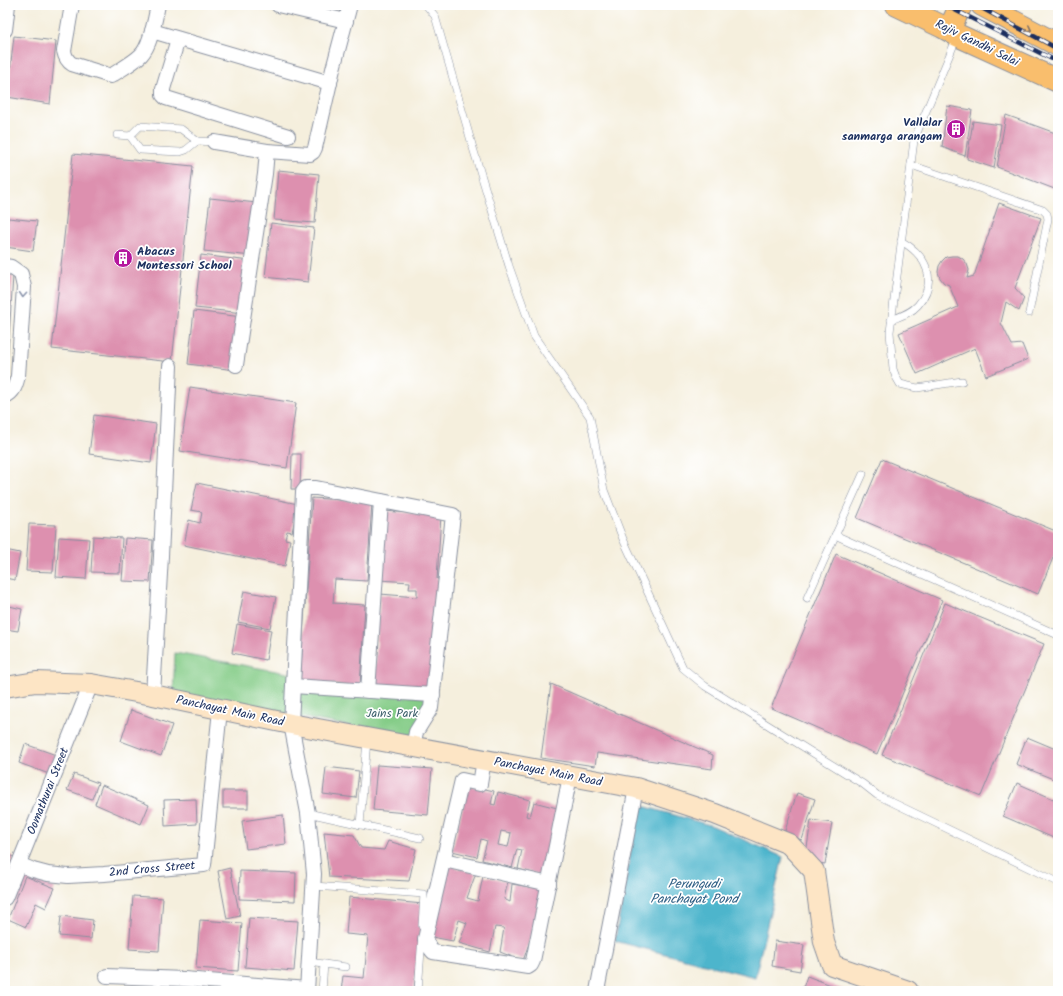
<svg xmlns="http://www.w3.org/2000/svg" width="1063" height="996" font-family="Kalam,sans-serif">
<rect width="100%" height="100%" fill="#fff"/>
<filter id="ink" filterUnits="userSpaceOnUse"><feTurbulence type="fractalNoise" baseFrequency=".025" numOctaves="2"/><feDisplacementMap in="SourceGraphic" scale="8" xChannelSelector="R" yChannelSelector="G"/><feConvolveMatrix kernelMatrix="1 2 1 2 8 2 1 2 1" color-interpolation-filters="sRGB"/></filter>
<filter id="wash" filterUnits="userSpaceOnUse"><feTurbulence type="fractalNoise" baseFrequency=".012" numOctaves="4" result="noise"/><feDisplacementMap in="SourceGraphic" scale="16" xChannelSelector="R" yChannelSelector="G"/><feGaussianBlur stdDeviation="0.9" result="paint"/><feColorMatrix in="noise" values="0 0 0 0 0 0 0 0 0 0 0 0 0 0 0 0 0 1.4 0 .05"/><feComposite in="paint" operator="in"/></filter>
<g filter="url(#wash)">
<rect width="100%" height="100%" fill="#f5efdd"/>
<polygon fill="#84cc87" stroke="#507e72" points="175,653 427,698 421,739 173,694"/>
<polygon fill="#4eb5cc" stroke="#347295" points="639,805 713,826 783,857 755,977 615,941"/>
<g id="blocks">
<g fill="#dd90af" fill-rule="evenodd">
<polygon points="14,36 56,41 50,104 7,97"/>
<polygon points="947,106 972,110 965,156 942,147"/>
<polygon points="1006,115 1058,134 1058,183 1057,190 997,167"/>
<polygon points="973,121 1001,125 994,168 967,159"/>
<polygon points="73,154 193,166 172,362 52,349"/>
<polygon points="278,170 319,174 315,223 274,220"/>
<polygon points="210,198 257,203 252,256 204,251"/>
<polygon points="999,203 1041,218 1015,288 1024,298 1019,311 1006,302 1001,323 1012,345 1022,344 1028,359 986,376 975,348 917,374 899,333 958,307 949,285 944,283 940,278 938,272 939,266 942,261 946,257 952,256 958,256 963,259 967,264 969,270 967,278 974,276"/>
<polygon points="8,218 37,221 33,251 5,247"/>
<polygon points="271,223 314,228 308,282 265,277"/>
<polygon points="201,255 250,261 244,313 195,308"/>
<polygon points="5,276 13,276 6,382 5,382"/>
<polygon points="194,311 242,317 235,370 188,364"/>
<polygon points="190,387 296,403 287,468 180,451"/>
<polygon points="94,415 156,424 151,463 89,454"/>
<polygon points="292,454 301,454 300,489 291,489"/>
<polygon points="882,459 1058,532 1058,546 1038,594 857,518"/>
<polygon points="197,483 298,504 292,532 287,531 285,539 290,540 285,566 184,545 189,520 200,523 202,512 191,510"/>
<polygon points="312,498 372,502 367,581 335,579 333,603 365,605 360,687 300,683"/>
<polygon points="383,511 441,515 437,579 439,579 437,605 431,689 374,686 380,594 417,597 417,589 409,589 410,582 379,580"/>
<polygon points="29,524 56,525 53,572 26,571"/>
<polygon points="93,536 122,538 120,573 91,572"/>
<polygon points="59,537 89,539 86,579 56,577"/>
<polygon points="125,538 153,540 150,582 122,581"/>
<polygon points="5,550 20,553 15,580 5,578"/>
<polygon points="836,554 942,600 877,754 771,708"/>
<polygon points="244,591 276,597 270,628 238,622"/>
<polygon points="945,603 1044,644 981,796 882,755"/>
<polygon points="5,605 22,609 18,631 5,629"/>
<polygon points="237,624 271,630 266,660 232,653"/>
<polygon points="551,684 713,755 712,769 597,753 595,766 541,758"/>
<polygon points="131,710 172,725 161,756 121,741"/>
<polygon points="1027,737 1058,750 1058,781 1016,764"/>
<polygon points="25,744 56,755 49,774 19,763"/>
<polygon points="377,765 432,769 428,815 373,810"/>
<polygon points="326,767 359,771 356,798 323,794"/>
<polygon points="74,774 98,783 92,799 67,790"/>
<polygon points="1017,783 1058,801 1058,840 1003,816"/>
<polygon points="102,785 149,805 141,824 95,804"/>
<path d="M 468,785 L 494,791 L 491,804 L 495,805 L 498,792 L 530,800 L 526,816 L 530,817 L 534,802 L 561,809 L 544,876 L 518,869 L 522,850 L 517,849 L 512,868 L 482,860 L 487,841 L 481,839 L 477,857 L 452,851 ZM 501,831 L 511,833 L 508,847 L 498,845 Z"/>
<rect x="223" y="791" width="25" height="17"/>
<polygon points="797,793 815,799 802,840 784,834"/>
<polygon points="196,799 197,824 165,826 164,800"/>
<polygon points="283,815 286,844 246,849 242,821"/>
<polygon points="811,820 832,823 825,864 805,861"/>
<polygon points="324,832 354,835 361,848 384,850 388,841 416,849 409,881 329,877"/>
<polygon points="5,853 14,857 8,872 5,871"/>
<polygon points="445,864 476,873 467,898 478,901 483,876 508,881 504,899 510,902 512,884 547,890 523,961 500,952 504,928 495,927 490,952 459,943 467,923 459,920 453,941 432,937"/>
<polygon points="230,868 240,916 227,919 218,871"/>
<polygon points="240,871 296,873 295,901 239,899"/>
<polygon points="25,876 55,888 46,908 36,903 26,927 8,919"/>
<polygon points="133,896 163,898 159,951 129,949"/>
<polygon points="349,897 423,904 414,991 341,991 343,976 364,978 368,936 346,934"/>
<polygon points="61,916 93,920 91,939 59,936"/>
<polygon points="249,918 298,921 294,971 245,967"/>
<polygon points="200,920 242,923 238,971 196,968"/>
<polygon points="775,941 804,945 800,971 772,966"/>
<polygon points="807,976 847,991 802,991"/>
</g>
</g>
</g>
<g filter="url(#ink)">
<use href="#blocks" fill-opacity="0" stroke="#888f9e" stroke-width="1"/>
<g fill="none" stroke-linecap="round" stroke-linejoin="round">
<defs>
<g id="lane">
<polyline points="426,5 435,16 473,148 509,266 534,336 590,417 604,490 623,539 683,668 705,686 863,784 877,795 1058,882"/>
<polyline points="957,37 914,140 890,332 893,369 896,377 900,384 917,388 962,381"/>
<polyline points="117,135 130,136 140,126 181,129 197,141"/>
<polyline points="130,136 140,150 180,152 186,150 197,141 214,142"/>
<polyline points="911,165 1043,210 1047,214 1048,219 1029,313"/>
<path d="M 891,320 C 901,316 911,313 918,305 C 939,280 926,255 901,241"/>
<polyline points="835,535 1058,635"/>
<polyline points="807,598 863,474"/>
<polyline points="308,813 420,838"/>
<polyline points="360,825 367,740"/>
<polyline points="314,886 424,894 422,926"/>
<polyline points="309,962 346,967"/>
<polyline points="322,991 324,964"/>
<polyline points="418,991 422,937"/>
</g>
<g id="street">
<path d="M 72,5 L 64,51 C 65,56 67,61 72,64 L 111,76 C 121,69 133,63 141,55 C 151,45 155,19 158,5"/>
<polyline points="278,5 346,21"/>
<polyline points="5,30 8,5"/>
<polyline points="152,31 330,83"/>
<polyline points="178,39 163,89 163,95 166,98 288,136"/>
<polyline points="214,142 267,151 310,154 313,152 315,148 333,69 350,5"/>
<path d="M 5,266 L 11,267 L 21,274 L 24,287 L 18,376 C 16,384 14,393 5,396"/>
<polyline points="236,365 265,174 267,151"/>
<polyline points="293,686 433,695"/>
<polyline points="368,691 381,501"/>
<polyline points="153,695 161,556 170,366"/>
<polyline points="484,760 480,784 462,780 425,939 429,947 433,952 528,967 531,965 533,961 570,776"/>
<polyline points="444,860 549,884"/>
<polyline points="19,864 33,870 48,874 68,876 104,874 204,865 220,710"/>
<polyline points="5,898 91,684"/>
<polyline points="107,976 184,979 307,989"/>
<polyline points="307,991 314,874 308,813 291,724 303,492 306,488 316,488 453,515 431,708 416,732 413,747"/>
<polyline points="597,991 636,788"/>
</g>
<polyline id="secondary" points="5,687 36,682 91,684 153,695 291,724 636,788 715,814 789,844 814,871 824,942 832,965 908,991"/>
<g id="primary">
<polyline points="897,5 943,27 957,35 1058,81"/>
<polyline points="982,5 1058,45"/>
<polyline points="949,30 961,5"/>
</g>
</defs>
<use href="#lane" stroke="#888f9e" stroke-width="8"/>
<use href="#street" stroke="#888f9e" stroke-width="16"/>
<use href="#secondary" stroke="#888f9e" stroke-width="22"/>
<use href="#primary" stroke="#888f9e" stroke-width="24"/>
<use href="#lane" stroke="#fff" stroke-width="7"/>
<use href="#street" stroke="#fff" stroke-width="14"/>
<use href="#secondary" stroke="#fde5c5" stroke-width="20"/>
<use href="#primary" stroke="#f9be6d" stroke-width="22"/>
<defs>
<g id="rail">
<polyline points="945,5 1058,62"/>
<polyline points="976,5 1058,49"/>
</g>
</defs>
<use href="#rail" stroke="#1b2f5e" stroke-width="4.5"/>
<use href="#rail" stroke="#fff" stroke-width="3" stroke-dasharray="9" stroke-linecap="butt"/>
</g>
<defs><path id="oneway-chevron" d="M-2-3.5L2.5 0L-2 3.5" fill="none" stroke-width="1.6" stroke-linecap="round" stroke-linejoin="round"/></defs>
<use stroke="#7f6f65" href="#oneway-chevron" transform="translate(1029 29) rotate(27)"/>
<use stroke="#8d97ae" href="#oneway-chevron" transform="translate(23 295) rotate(94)"/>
</g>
<defs>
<symbol id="building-disc" viewBox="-11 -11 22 22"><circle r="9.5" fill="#b5179e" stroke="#fff"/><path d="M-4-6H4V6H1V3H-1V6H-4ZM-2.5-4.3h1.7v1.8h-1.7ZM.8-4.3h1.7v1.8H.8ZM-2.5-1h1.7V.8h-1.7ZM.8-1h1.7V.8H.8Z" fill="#fff"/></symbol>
</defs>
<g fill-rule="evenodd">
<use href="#building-disc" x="945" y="118" width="22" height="22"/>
<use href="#building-disc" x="112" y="247" width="22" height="22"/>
</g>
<g text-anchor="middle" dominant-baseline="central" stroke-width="3.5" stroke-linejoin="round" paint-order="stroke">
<g font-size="12" fill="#1b2f5e" stroke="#fff">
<text transform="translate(977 43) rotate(26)">Rajiv Gandhi Salai</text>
<text transform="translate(230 711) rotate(12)">Panchayat Main Road</text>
<text transform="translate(548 772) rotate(11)">Panchayat Main Road</text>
<text transform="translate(48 791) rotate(-68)">Oomathurai Street</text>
<text transform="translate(152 869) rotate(-5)">2nd Cross Street</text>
</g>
<g font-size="12" font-weight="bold" fill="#1b2f5e" stroke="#fff" text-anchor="end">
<text x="942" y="122">Vallalar<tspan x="942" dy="14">sanmarga arangam</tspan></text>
<text x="137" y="251" text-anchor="start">Abacus<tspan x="137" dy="14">Montessori School</tspan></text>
</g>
<g font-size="12" fill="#3a5e6a" stroke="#fff">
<text x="392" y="713">Jains Park</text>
</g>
<g font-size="13" font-style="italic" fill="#2d5e84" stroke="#fff">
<text x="694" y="884">Perungudi<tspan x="694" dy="15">Panchayat Pond</tspan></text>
</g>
</g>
<rect width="1063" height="996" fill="none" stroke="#fff" stroke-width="20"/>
</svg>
